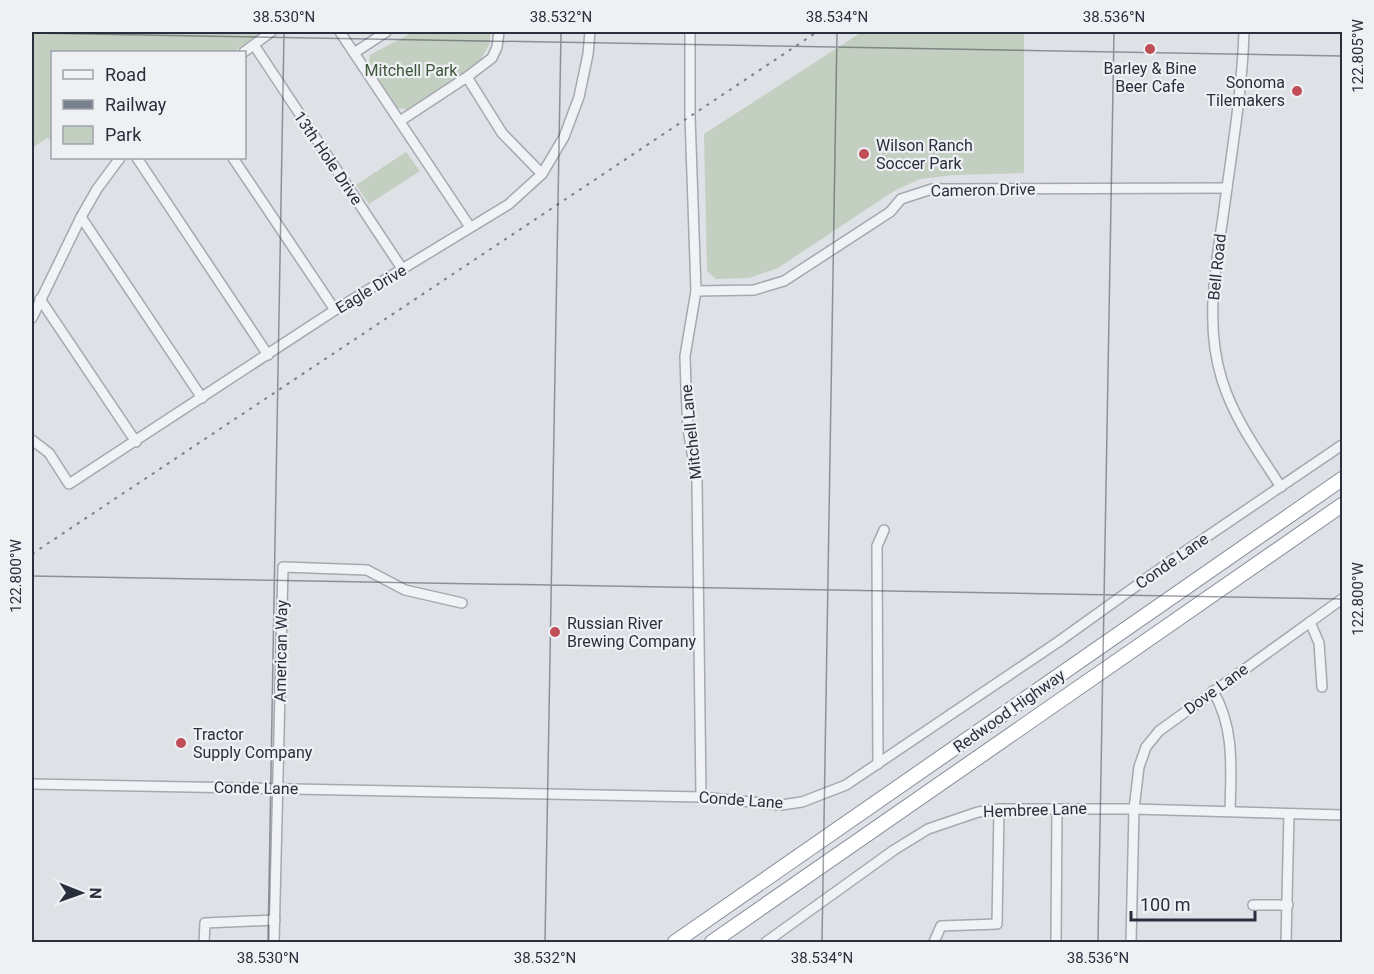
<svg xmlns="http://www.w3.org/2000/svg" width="1374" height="974" font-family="Roboto,sans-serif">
<rect width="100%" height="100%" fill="#dee1e6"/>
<g fill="#c3cfc0">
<polygon points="32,32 262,32 233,52 52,52 52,141 47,138 32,148"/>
<polygon points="413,32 490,32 490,43 478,64 410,110 397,108 368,66 370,55"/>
<polygon points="862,32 1024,32 1024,173 953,175 920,179 894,191 778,268 749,278 716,279 707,271 704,134"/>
<polygon points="406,152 420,171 369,204 356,185"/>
</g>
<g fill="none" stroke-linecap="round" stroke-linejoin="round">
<defs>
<g id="minor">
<polyline points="340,32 470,227"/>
<polyline points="690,32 690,116 696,291 685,356 686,388 688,429 697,482 701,797"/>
<path d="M 1244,32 C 1242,94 1231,156 1223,217 C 1215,271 1205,327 1222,380 C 1234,419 1259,453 1281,487"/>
<polyline points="254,45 403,270"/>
<polyline points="244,52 271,32"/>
<polyline points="354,53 386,32"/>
<polyline points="467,77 502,133 542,174"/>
<polyline points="400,121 467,77 492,58 497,47 499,32"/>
<polyline points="137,158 268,355"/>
<polyline points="233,158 335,310"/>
<polyline points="81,217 202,398"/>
<polyline points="696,291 754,290 784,281 890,212 901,199 932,189 1227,188"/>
<polyline points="40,299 136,442"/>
<polyline points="32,318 81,217 97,189 120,158"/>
<polyline points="32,440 49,453 69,484 335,310 509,204 542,174 564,137 579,97 588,54 590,32"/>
<polyline points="1310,622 1319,643 1322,687"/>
<path d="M 1213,691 C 1235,728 1231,770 1230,811"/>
<polyline points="878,764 877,546 884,530"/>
<polyline points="32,784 701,797 781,805 802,802 846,785 1058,642 1171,561 1342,445"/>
<polyline points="1253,905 1288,905"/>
<polyline points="1056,940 1057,809"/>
<polyline points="204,942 205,923 275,920"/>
<polyline points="274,942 283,567 367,570 405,590 462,603"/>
<polyline points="766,942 894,850 928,829 978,812 999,809 1134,809 1342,815"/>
<polyline points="934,942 941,926 997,924 999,809"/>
<polyline points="1131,942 1134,809 1139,767 1146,747 1159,731 1342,599"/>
<polyline points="1286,942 1289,814"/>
</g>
<g id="highway">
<polyline points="675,942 1342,479"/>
<polyline points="712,942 1342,505"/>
</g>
</defs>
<use href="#minor" stroke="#a4a8b0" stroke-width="12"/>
<use href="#highway" stroke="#878e9b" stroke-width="16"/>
<use href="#minor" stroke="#f1f2f5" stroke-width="9"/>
<use href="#highway" stroke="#fff" stroke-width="14"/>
<polyline stroke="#79808e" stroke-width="2" stroke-dasharray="3 6" stroke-linecap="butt" points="32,554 817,32"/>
</g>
<path fill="none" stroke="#292f3c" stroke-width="1.5" stroke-opacity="0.45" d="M 32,33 L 1342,56M 32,576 L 1342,599M 268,942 L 284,32M 545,942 L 561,32M 822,942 L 837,32M 1098,942 L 1114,32"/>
<g fill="#c04e57" stroke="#eef0f4" stroke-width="2">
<circle cx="1150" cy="49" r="6"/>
<circle cx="1297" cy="91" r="6"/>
<circle cx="864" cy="154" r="6"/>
<circle cx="555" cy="632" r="6"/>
<circle cx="181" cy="743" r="6"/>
</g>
<g text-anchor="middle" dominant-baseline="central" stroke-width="4.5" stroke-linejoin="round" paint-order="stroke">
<g font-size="16" fill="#292f3c" stroke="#eef0f4" text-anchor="start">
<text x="1150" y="68" text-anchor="middle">Barley &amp; Bine<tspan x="1150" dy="18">Beer Cafe</tspan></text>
<text x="1285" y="82" text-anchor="end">Sonoma<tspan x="1285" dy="18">Tilemakers</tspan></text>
<text x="876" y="145">Wilson Ranch<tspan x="876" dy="18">Soccer Park</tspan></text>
<text x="567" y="623">Russian River<tspan x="567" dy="18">Brewing Company</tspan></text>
<text x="193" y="734">Tractor<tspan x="193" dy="18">Supply Company</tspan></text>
</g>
<g font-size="16" fill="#3b5638" stroke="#eef0f4">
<text x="411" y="70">Mitchell Park</text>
</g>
<g font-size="16" fill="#292f3c" stroke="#eef0f4">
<text transform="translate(328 158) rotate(56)">13th Hole Drive</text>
<text transform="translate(983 190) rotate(-1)">Cameron Drive</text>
<text transform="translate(1217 267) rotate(-84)">Bell Road</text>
<text transform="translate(371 289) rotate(-31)">Eagle Drive</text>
<text transform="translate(691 432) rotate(-96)">Mitchell Lane</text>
<text transform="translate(1172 561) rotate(-35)">Conde Lane</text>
<text transform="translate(281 651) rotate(-89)">American Way</text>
<text transform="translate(1216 689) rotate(-36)">Dove Lane</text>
<text transform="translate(1009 711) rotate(-35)">Redwood Highway</text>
<text transform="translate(256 788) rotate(1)">Conde Lane</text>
<text transform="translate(741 800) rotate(4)">Conde Lane</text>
<text transform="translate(1035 810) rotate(-2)">Hembree Lane</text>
</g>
</g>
<rect width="1374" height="974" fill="none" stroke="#eef0f4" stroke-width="66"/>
<rect x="51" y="51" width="195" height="108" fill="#eef0f4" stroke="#9fa3aa" stroke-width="1.5"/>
<rect x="63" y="70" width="30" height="9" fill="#f1f2f5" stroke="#9fa3aa" stroke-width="1.5"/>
<text x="105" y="81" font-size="18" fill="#292f3c">Road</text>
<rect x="63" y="100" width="30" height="9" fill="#79808e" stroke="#9fa3aa" stroke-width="1.5"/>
<text x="105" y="111" font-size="18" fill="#292f3c">Railway</text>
<rect x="63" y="126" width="30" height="18" fill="#c3cfc0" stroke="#9fa3aa" stroke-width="1.5"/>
<text x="105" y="141" font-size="18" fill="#292f3c">Park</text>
<g transform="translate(81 893) rotate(91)" stroke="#eef0f4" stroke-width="4.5" paint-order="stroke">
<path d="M0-4.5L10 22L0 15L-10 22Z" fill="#292f3c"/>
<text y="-9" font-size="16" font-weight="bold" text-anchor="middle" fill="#292f3c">N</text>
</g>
<path d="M1131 911v9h124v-9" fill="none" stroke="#292f3c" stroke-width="3"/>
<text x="1140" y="911" font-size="18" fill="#292f3c" stroke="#eef0f4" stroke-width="4.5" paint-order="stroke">100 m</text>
<rect x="33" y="33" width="1308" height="908" fill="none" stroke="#292f3c" stroke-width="2"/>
<g font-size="15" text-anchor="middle" fill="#292f3c">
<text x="284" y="22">38.530°N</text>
<text x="561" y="22">38.532°N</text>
<text x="837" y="22">38.534°N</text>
<text x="1114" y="22">38.536°N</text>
<text transform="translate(1358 56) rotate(-90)" y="5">122.805°W</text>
<text transform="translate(16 576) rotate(-90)" y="5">122.800°W</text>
<text transform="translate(1358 599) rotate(-90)" y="5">122.800°W</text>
<text x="268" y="963">38.530°N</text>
<text x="545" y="963">38.532°N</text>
<text x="822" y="963">38.534°N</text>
<text x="1098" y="963">38.536°N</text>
</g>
</svg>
